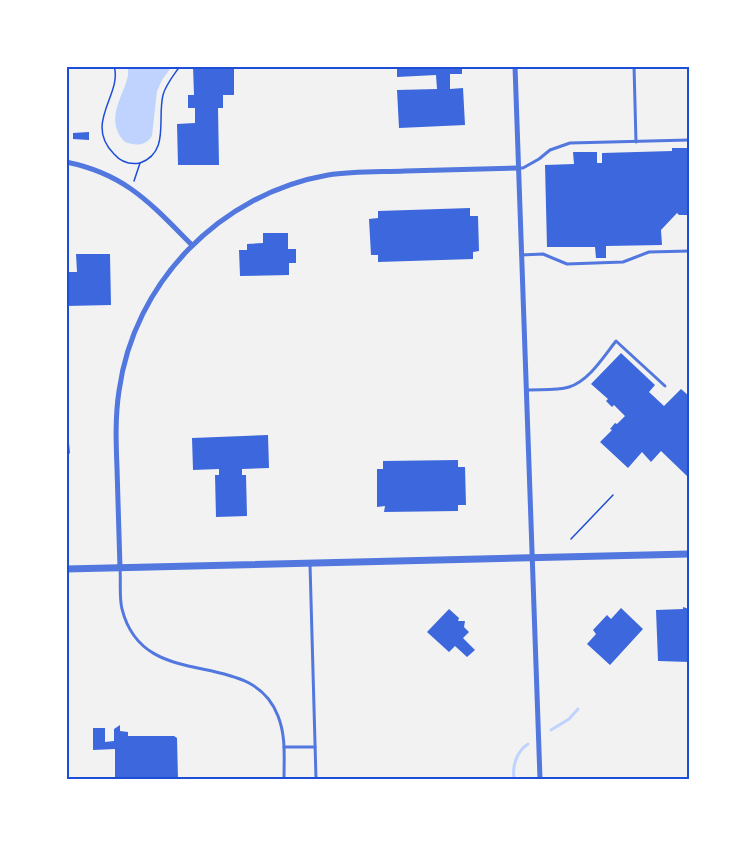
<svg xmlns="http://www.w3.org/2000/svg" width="755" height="845" font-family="Lora,serif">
<rect width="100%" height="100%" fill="#f2f2f2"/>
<path fill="#bfd3fe" d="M 127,66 L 172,66 L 162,80 L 157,91 L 152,136 C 145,146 136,146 125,142 C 99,115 135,84 127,66 Z"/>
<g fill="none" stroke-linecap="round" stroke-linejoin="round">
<g stroke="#bfd3fe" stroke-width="3">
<polyline points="551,730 569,719 578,709"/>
<path d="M 514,778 C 512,766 517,751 528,744"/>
</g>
</g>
<g fill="#3d67dc">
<polygon points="193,66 234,66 234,95 223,95 223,108 218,108 219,165 178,165 177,124 195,123 195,108 188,108 188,95 194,95"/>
<polygon points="397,66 462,66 462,74 450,74 450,89 463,88 465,125 399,128 397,90 437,89 436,75 397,77"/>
<polygon points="89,132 89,140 73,139 73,133"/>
<polygon points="672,148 689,148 689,215 679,215 677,213 661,230 662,245 606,246 606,258 596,258 595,247 547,247 545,165 574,164 573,152 597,152 597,163 602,163 602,153 672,151"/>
<polygon points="470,208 470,216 478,216 479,251 473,252 473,259 378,262 378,255 371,255 369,219 378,218 378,211"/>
<polygon points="263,233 288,233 288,249 296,249 296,263 289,263 289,275 240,276 239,250 247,250 247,244 263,243"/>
<polygon points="76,254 110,254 111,305 66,306 66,272 77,272"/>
<polygon points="621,353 655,385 649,392 664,406 681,389 689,396 689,473 687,476 661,451 651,462 642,452 628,468 600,442 612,430 610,429 615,423 617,424 625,416 614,405 612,407 606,401 608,399 591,384"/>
<polygon points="268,435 269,468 242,469 242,475 246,475 247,516 216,517 215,475 219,475 219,469 193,470 192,438"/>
<polygon points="66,440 69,443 70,453 66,457"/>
<polygon points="458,460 458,467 465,467 466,505 458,505 458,511 384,512 385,506 377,507 377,469 383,469 383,461"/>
<polygon points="683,607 689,609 689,662 658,661 656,610 683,609"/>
<polygon points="621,608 643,629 610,665 587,644 596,634 593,630 607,615 611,619"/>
<polygon points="449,609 459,618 458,621 465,621 464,627 469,632 463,638 475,650 467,657 455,646 449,652 427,632"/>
<polygon points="120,725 120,731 128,732 128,736 174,736 177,738 178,779 115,779 115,749 93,750 93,728 105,728 105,742 114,741 114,729"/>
</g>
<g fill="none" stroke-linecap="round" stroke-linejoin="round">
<g stroke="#1d4ed8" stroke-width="1.5">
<path d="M 114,66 C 123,94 83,123 114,154 C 121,162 129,165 140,163"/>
<path d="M 134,181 L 140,163 C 170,152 157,119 163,95 C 166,84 174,75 180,66"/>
<polyline points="571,539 613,495"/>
</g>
<g stroke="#5277de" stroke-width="3">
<polyline points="634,66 636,142"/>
<polyline points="518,168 523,168 539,159 550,150 570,143 689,140"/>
<polyline points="521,255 543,254 567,264 623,262 649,252 689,251"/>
<path d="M 526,390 C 539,389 556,391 569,387 C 589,381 604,356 616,341 L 665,386"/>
<polyline points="310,564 316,779"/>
<path d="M 120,568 C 121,581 119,597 122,609 C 144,696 251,644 278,716 C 286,736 284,757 284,779"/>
<polyline points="284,747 315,747"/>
</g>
<g stroke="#5277de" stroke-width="5">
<polyline points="515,66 540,779"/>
<path d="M 66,162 C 126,174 151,204 192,245"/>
<path d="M 120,568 C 119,535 118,502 117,468 C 116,443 115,417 119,391 C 134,282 220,194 328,175 C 353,171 379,172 405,171 C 443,170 481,169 518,168"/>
</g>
<polyline stroke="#5277de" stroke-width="7" points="66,569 689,554"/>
</g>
<rect width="755" height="845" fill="none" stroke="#ffffff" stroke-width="135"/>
<rect x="68" y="68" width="620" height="710" fill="none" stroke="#1d4ed8" stroke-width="2"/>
</svg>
